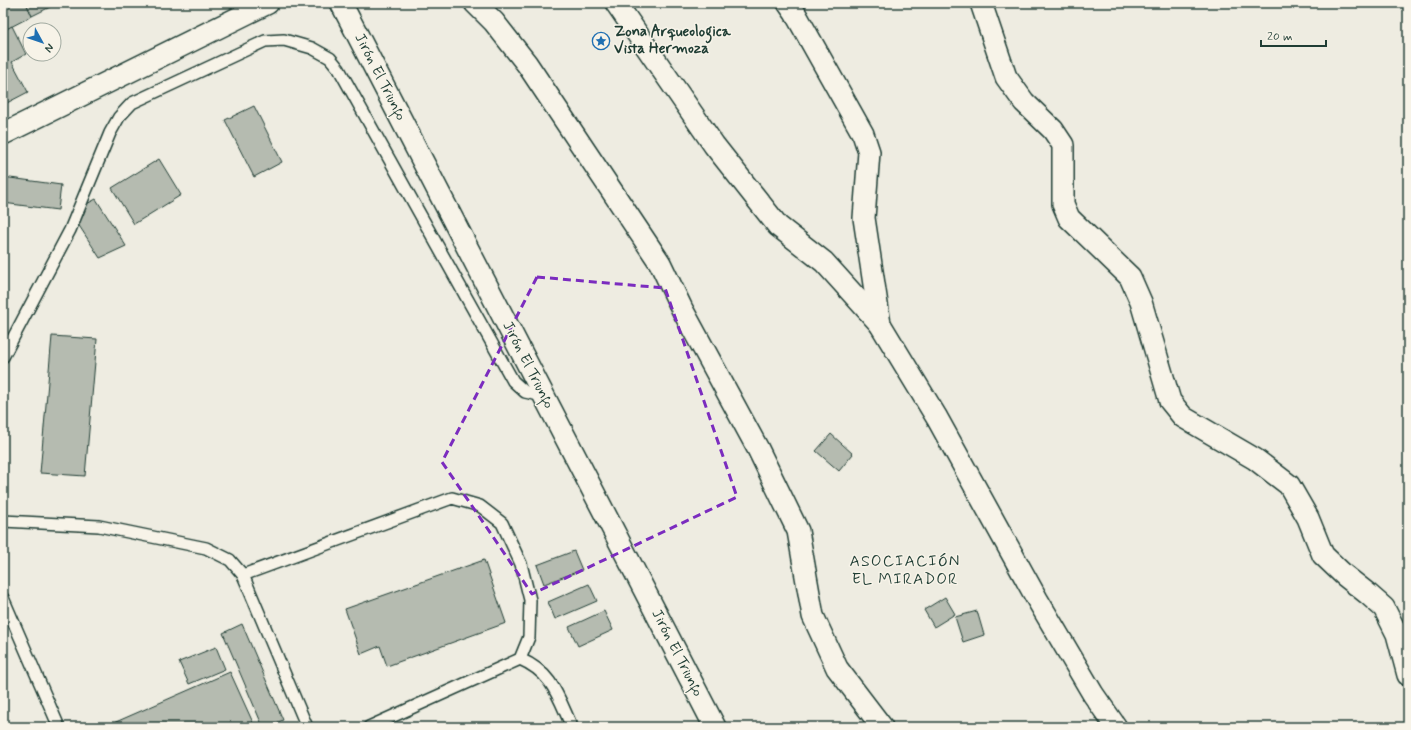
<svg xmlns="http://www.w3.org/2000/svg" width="1411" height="730" font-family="Mynerve,sans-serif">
<rect width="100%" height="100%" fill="#eeece1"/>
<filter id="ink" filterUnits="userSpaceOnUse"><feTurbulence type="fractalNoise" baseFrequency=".025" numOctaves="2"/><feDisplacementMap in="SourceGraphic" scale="8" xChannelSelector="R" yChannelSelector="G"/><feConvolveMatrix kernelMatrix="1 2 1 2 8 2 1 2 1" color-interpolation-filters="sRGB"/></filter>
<g filter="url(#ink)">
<g fill="#b5bbb0" stroke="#1f3d34">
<polygon points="3,3 26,3 32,16 3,31"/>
<polygon points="26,3 58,3 32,16"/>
<polygon points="12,26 26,54 12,62 28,92 3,105 3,31"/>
<polygon points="254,106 282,162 254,177 225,120"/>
<polygon points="159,159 181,195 134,224 112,188"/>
<polygon points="3,177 61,185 58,210 3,203"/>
<polygon points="96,199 126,246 100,258 78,224 79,208"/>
<polygon points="52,336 97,339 85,476 40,473"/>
<polygon points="831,434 853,454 839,471 816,451"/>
<polygon points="574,551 582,570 544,584 537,565"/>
<polygon points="484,560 506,623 387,666 380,646 361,654 345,609"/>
<polygon points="589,584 597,601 555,619 548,602"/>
<polygon points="945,597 955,614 934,627 924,610"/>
<polygon points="604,611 613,630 578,646 569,627"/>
<polygon points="977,611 984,635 963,642 955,617"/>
<polygon points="242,624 283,720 266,727 263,727 223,633"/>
<polygon points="216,647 225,669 189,684 179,662"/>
<polygon points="230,672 255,727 110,727 109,725"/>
</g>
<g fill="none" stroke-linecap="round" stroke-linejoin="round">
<defs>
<g id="lane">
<polyline points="3,357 70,230 110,133 119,117 132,103 265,41 284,40 312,48 330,58 339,69 513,381 525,392 544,396"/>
<polyline points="3,521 99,526 206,548 230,560 243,575 307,727"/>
<polyline points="243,575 452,498 480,506 502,523 521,564 530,600 529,637 520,659 369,727"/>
<polyline points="3,598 59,727"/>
<path d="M 520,659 C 553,673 558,697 572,727"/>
</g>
<g id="street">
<polyline points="341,3 715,727"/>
<polyline points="475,3 494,22 527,64 660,263 682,309 758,449 798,531 813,616 837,668 882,727"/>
<polyline points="616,3 714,145 778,226 824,262 880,324 937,418 1037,599 1093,694 1116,727"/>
<polyline points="788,3 795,13 863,134 869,152 864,218 880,324"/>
<polyline points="981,3 1006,77 1024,102 1053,130 1063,145 1063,204 1069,218 1130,277 1141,302 1170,401 1183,417 1255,459 1289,485 1308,518 1323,555 1344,575 1368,594 1384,608 1397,634 1408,675"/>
<polyline points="3,134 268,3"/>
</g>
</defs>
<use href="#lane" stroke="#1f3d34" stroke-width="14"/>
<use href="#street" stroke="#1f3d34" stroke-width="24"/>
<use href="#lane" stroke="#f7f3e8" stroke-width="11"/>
<use href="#street" stroke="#f7f3e8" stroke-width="21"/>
</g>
</g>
<path fill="none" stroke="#7b2cbf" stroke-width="3" stroke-dasharray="8 5" stroke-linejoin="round" d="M 537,277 L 665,288 L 737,497 L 532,594 L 442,462 Z"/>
<defs>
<symbol id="sight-ring" viewBox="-11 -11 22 22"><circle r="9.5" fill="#f7f3e8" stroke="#1f6fb2" stroke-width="1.5"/><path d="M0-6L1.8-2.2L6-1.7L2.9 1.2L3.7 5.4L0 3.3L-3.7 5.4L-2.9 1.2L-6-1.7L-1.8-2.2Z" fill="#1f6fb2"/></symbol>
</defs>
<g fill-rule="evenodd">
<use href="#sight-ring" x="591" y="31" width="20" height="20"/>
</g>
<g text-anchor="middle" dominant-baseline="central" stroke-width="3" stroke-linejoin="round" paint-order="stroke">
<g font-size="15" font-weight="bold" fill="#1f3d34" stroke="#f7f3e8" text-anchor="start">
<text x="614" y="32">Zona Arqueologica<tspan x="614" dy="17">Vista Hermoza</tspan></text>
</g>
<g font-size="15" fill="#1f3d34" stroke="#f7f3e8">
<text transform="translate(380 77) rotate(63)">Jirón El Triunfo</text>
<text transform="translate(528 365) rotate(63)">Jirón El Triunfo</text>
<text transform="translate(677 653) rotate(63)">Jirón El Triunfo</text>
</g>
<g font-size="16" letter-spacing="1" fill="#1f3d34" stroke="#f7f3e8">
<text x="905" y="561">ASOCIACIÓN<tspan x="905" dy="18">EL MIRADOR</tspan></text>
</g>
</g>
<rect width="1411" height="730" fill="none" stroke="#f7f3e8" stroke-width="16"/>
<rect x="8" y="8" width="1395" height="714" fill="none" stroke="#1f3d34" stroke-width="1.5" filter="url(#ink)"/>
<g transform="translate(42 42) rotate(130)"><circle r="19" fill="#f7f3e8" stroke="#a1aaa0"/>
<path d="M0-3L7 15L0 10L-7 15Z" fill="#1f6fb2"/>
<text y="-6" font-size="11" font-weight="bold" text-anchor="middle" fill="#1f3d34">N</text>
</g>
<path d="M1261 40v6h65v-6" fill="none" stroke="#1f3d34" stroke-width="2"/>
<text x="1267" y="40" font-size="12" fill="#1f3d34" stroke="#f7f3e8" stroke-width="3" paint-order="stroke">20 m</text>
</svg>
